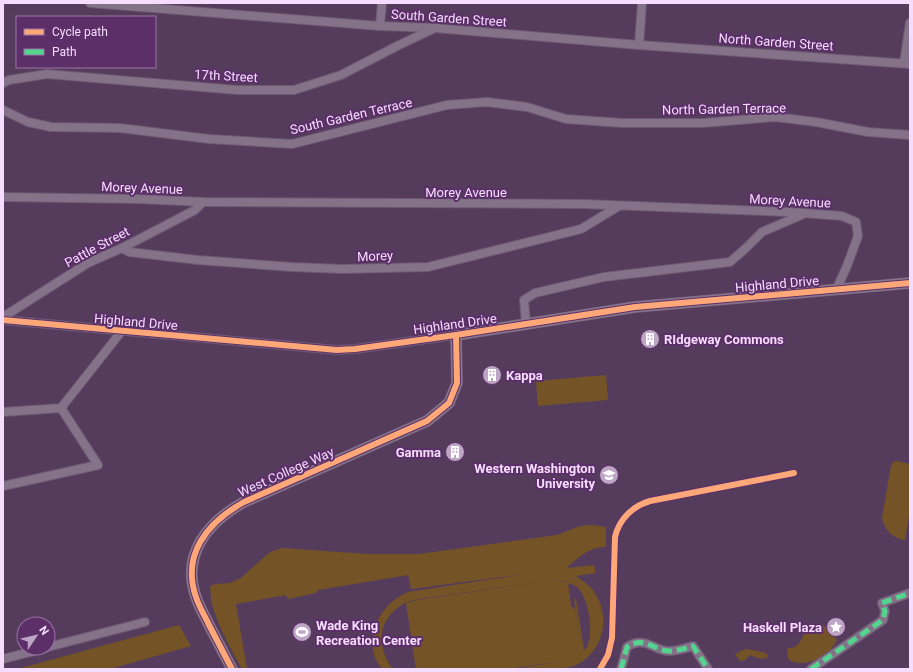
<svg xmlns="http://www.w3.org/2000/svg" width="913" height="672" font-family="Roboto,sans-serif">
<rect width="100%" height="100%" fill="#553c5c"/>
<g fill="#745426" fill-rule="evenodd">
<polygon points="606,375 608,400 538,406 536,381"/>
<path d="M 897,461 L 910,464 L 910,511 L 905,540 C 892,538 884,530 882,517 L 891,466 L 893,462 Z"/>
<path d="M 592,525 L 606,527 L 606,547 C 590,546 577,559 566,568 L 594,565 L 596,573 L 576,576 C 583,581 590,585 594,592 C 612,617 603,652 576,665 C 560,672 532,669 515,669 L 564,661 L 508,669 L 416,669 L 406,603 L 418,600 L 551,580 L 567,582 L 564,581 L 551,580 L 420,599 C 415,600 409,601 405,603 C 378,617 375,646 393,669 L 382,669 C 380,666 377,662 375,658 C 366,631 383,602 408,592 L 524,574 L 411,589 L 408,575 L 318,590 L 316,593 L 288,599 L 286,595 L 236,604 L 247,669 L 242,669 C 231,649 218,627 212,604 C 210,598 211,592 210,586 L 216,584 L 230,583 L 241,578 L 270,552 L 282,548 L 368,554 L 419,554 L 557,535 L 580,526 ZM 568,583 C 570,584 574,585 576,586 C 589,596 594,633 587,647 C 586,649 584,650 582,651 L 584,649 L 576,599 L 574,599 L 580,641 L 575,609 L 571,606 Z"/>
<path d="M 822,624 L 831,632 L 837,640 C 834,644 832,649 828,652 C 818,661 801,667 789,660 L 787,654 L 788,648 C 801,649 801,635 809,629 C 813,626 818,626 822,624 Z"/>
<polygon points="179,625 191,646 110,669 17,669"/>
<polygon points="747,649 766,653 768,656 766,658 761,659 750,655 745,660 740,661 735,654 743,650"/>
</g>
<g fill="none" stroke-linecap="round" stroke-linejoin="round">
<defs>
<g id="street">
<polyline points="90,3 380,26 435,28 639,45 910,64"/>
<polyline points="380,26 382,3"/>
<polyline points="639,45 642,3"/>
<polyline points="904,63 910,23"/>
<polyline points="3,83 9,80 47,74 237,90 294,90 341,75 399,45 433,29"/>
<polyline points="3,110 28,122 51,127 120,128 209,139 292,144 447,105 487,102 527,107 566,119 622,123 703,123 775,117 816,122 868,132 910,135"/>
<polyline points="3,197 139,199 203,202 584,204 790,212 842,216 856,222 858,236 847,266 836,290"/>
<polyline points="122,248 129,252 198,260 292,267 342,269 428,267 581,229 619,206"/>
<polyline points="3,317 88,263 122,248 195,210 203,202"/>
<polyline points="3,320 337,350 355,349 456,335"/>
<polyline points="526,324 524,300 535,293 604,277 730,262 746,248 762,232 806,213"/>
<polyline points="3,412 61,408 121,332"/>
<polyline points="3,486 98,465 61,408"/>
<polyline points="48,647 145,622"/>
<polyline points="3,659 46,648"/>
<path d="M 621,669 L 627,647 C 645,635 654,651 669,651 C 677,651 686,648 693,646 L 708,669"/>
<polyline points="811,669 883,620 885,611 882,603 910,593"/>
</g>
<path id="secondary" d="M 232,669 C 224,654 217,640 209,625 C 205,616 199,607 196,597 C 181,554 208,522 244,502 L 427,421 L 449,403 L 457,383 L 456,335 L 635,307 L 910,283"/>
</defs>
<use href="#street" stroke="#6e5974" stroke-width="10"/>
<use href="#secondary" stroke="#6e5974" stroke-width="12"/>
<use href="#street" stroke="#847289" stroke-width="8"/>
<use href="#secondary" stroke="#887589" stroke-width="11"/>
<g stroke="#53d58f" stroke-width="5" stroke-dasharray="10 5" stroke-linecap="butt">
<path d="M 621,669 L 627,647 C 645,635 654,651 669,651 C 677,651 686,648 693,646 L 708,669"/>
<polyline points="811,669 883,620 885,611 882,603 910,593"/>
</g>
<defs>
<g id="cycleway">
<polyline points="3,320 337,350 355,349 456,335 635,307 910,283"/>
<path d="M 232,669 C 224,654 217,640 209,625 C 205,616 199,607 196,597 C 181,554 208,522 244,502 L 427,421 L 449,403 L 457,383 L 456,335"/>
<path d="M 600,669 L 608,655 L 612,638 L 615,537 C 619,519 633,506 650,501 L 794,473"/>
</g>
</defs>
<use href="#cycleway" stroke="#5c2f69" stroke-width="8"/>
<use href="#cycleway" stroke="#fea87a" stroke-width="6"/>
</g>
<defs>
<symbol id="building-disc" viewBox="-11 -11 22 22"><circle r="9.5" fill="#bea4c5" stroke="#5c2f69"/><path d="M-4-6H4V6H1V3H-1V6H-4ZM-2.5-4.3h1.7v1.8h-1.7ZM.8-4.3h1.7v1.8H.8ZM-2.5-1h1.7V.8h-1.7ZM.8-1h1.7V.8H.8Z" fill="#fff"/></symbol>
<symbol id="university-disc" viewBox="-11 -11 22 22"><circle r="9.5" fill="#bea4c5" stroke="#5c2f69"/><path d="M0-5L7-2L0 1L-7-2ZM-4 1L0 2.5L4 1V4Q0 6-4 4Z" fill="#fff"/></symbol>
<symbol id="sight-disc" viewBox="-11 -11 22 22"><circle r="9.5" fill="#bea4c5" stroke="#5c2f69"/><path d="M0-6L1.8-2.2L6-1.7L2.9 1.2L3.7 5.4L0 3.3L-3.7 5.4L-2.9 1.2L-6-1.7L-1.8-2.2Z" fill="#fff"/></symbol>
<symbol id="stadium-disc" viewBox="-11 -11 22 22"><circle r="9.5" fill="#bea4c5" stroke="#5c2f69"/><path d="M0-5a6.5 5 0 1 0 0 10a6.5 5 0 1 0 0-10ZM-3.5-1.8h7v3.6h-7Z" fill="#fff"/></symbol>
</defs>
<g fill-rule="evenodd">
<use href="#building-disc" x="639" y="328" width="22" height="22"/>
<use href="#building-disc" x="481" y="364" width="22" height="22"/>
<use href="#building-disc" x="444" y="441" width="22" height="22"/>
<use href="#university-disc" x="598" y="464" width="22" height="22"/>
<use href="#sight-disc" x="825" y="616" width="22" height="22"/>
<use href="#stadium-disc" x="291" y="621" width="22" height="22"/>
</g>
<g text-anchor="middle" dominant-baseline="central" stroke-width="4" stroke-linejoin="round" paint-order="stroke">
<g font-size="13" fill="#f6dcfe" stroke="#5c2f69">
<text transform="translate(449 18) rotate(4)">South Garden Street</text>
<text transform="translate(776 42) rotate(4)">North Garden Street</text>
<text transform="translate(226 76) rotate(3)">17th Street</text>
<text transform="translate(724 109) rotate(-1)">North Garden Terrace</text>
<text transform="translate(351 116) rotate(-13)">South Garden Terrace</text>
<text transform="translate(142 188) rotate(2)">Morey Avenue</text>
<text x="466" y="192">Morey Avenue</text>
<text transform="translate(790 201) rotate(3)">Morey Avenue</text>
<text transform="translate(97 247) rotate(-28)">Pattle Street</text>
<text transform="translate(375 256) rotate(-2)">Morey</text>
<text transform="translate(777 284) rotate(-5)">Highland Drive</text>
<text transform="translate(136 322) rotate(5)">Highland Drive</text>
<text transform="translate(455 324) rotate(-8)">Highland Drive</text>
<text transform="translate(286 472) rotate(-24)">West College Way</text>
</g>
<g font-size="13" font-weight="bold" fill="#f6dcfe" stroke="#5c2f69" text-anchor="start">
<text x="664" y="339">RIdgeway Commons</text>
<text x="506" y="375">Kappa</text>
<text x="441" y="452" text-anchor="end">Gamma</text>
<text x="595" y="468" text-anchor="end">Western Washington<tspan x="595" dy="15">University</tspan></text>
<text x="316" y="625">Wade King<tspan x="316" dy="15">Recreation Center</tspan></text>
<text x="822" y="627" text-anchor="end">Haskell Plaza</text>
</g>
</g>
<rect width="913" height="672" fill="none" stroke="#f6dcfe" stroke-width="8"/>
<rect x="16" y="16" width="140" height="52" fill="#5c2f69" stroke="#9a74a5"/>
<rect x="24" y="29" width="20" height="6" fill="#fea87a" stroke="#9a74a5"/>
<text x="52" y="36" font-size="12" fill="#f6dcfe">Cycle path</text>
<rect x="24" y="49" width="20" height="6" fill="#53d58f" stroke="#9a74a5"/>
<text x="52" y="56" font-size="12" fill="#f6dcfe">Path</text>
<g transform="translate(36 636) rotate(55)"><circle r="19" fill="#5c2f69" stroke="#9a74a5"/>
<path d="M0-3L7 15L0 10L-7 15Z" fill="#bea4c5"/>
<text y="-6" font-size="11" font-weight="bold" text-anchor="middle" fill="#f6dcfe">N</text>
</g>
</svg>
